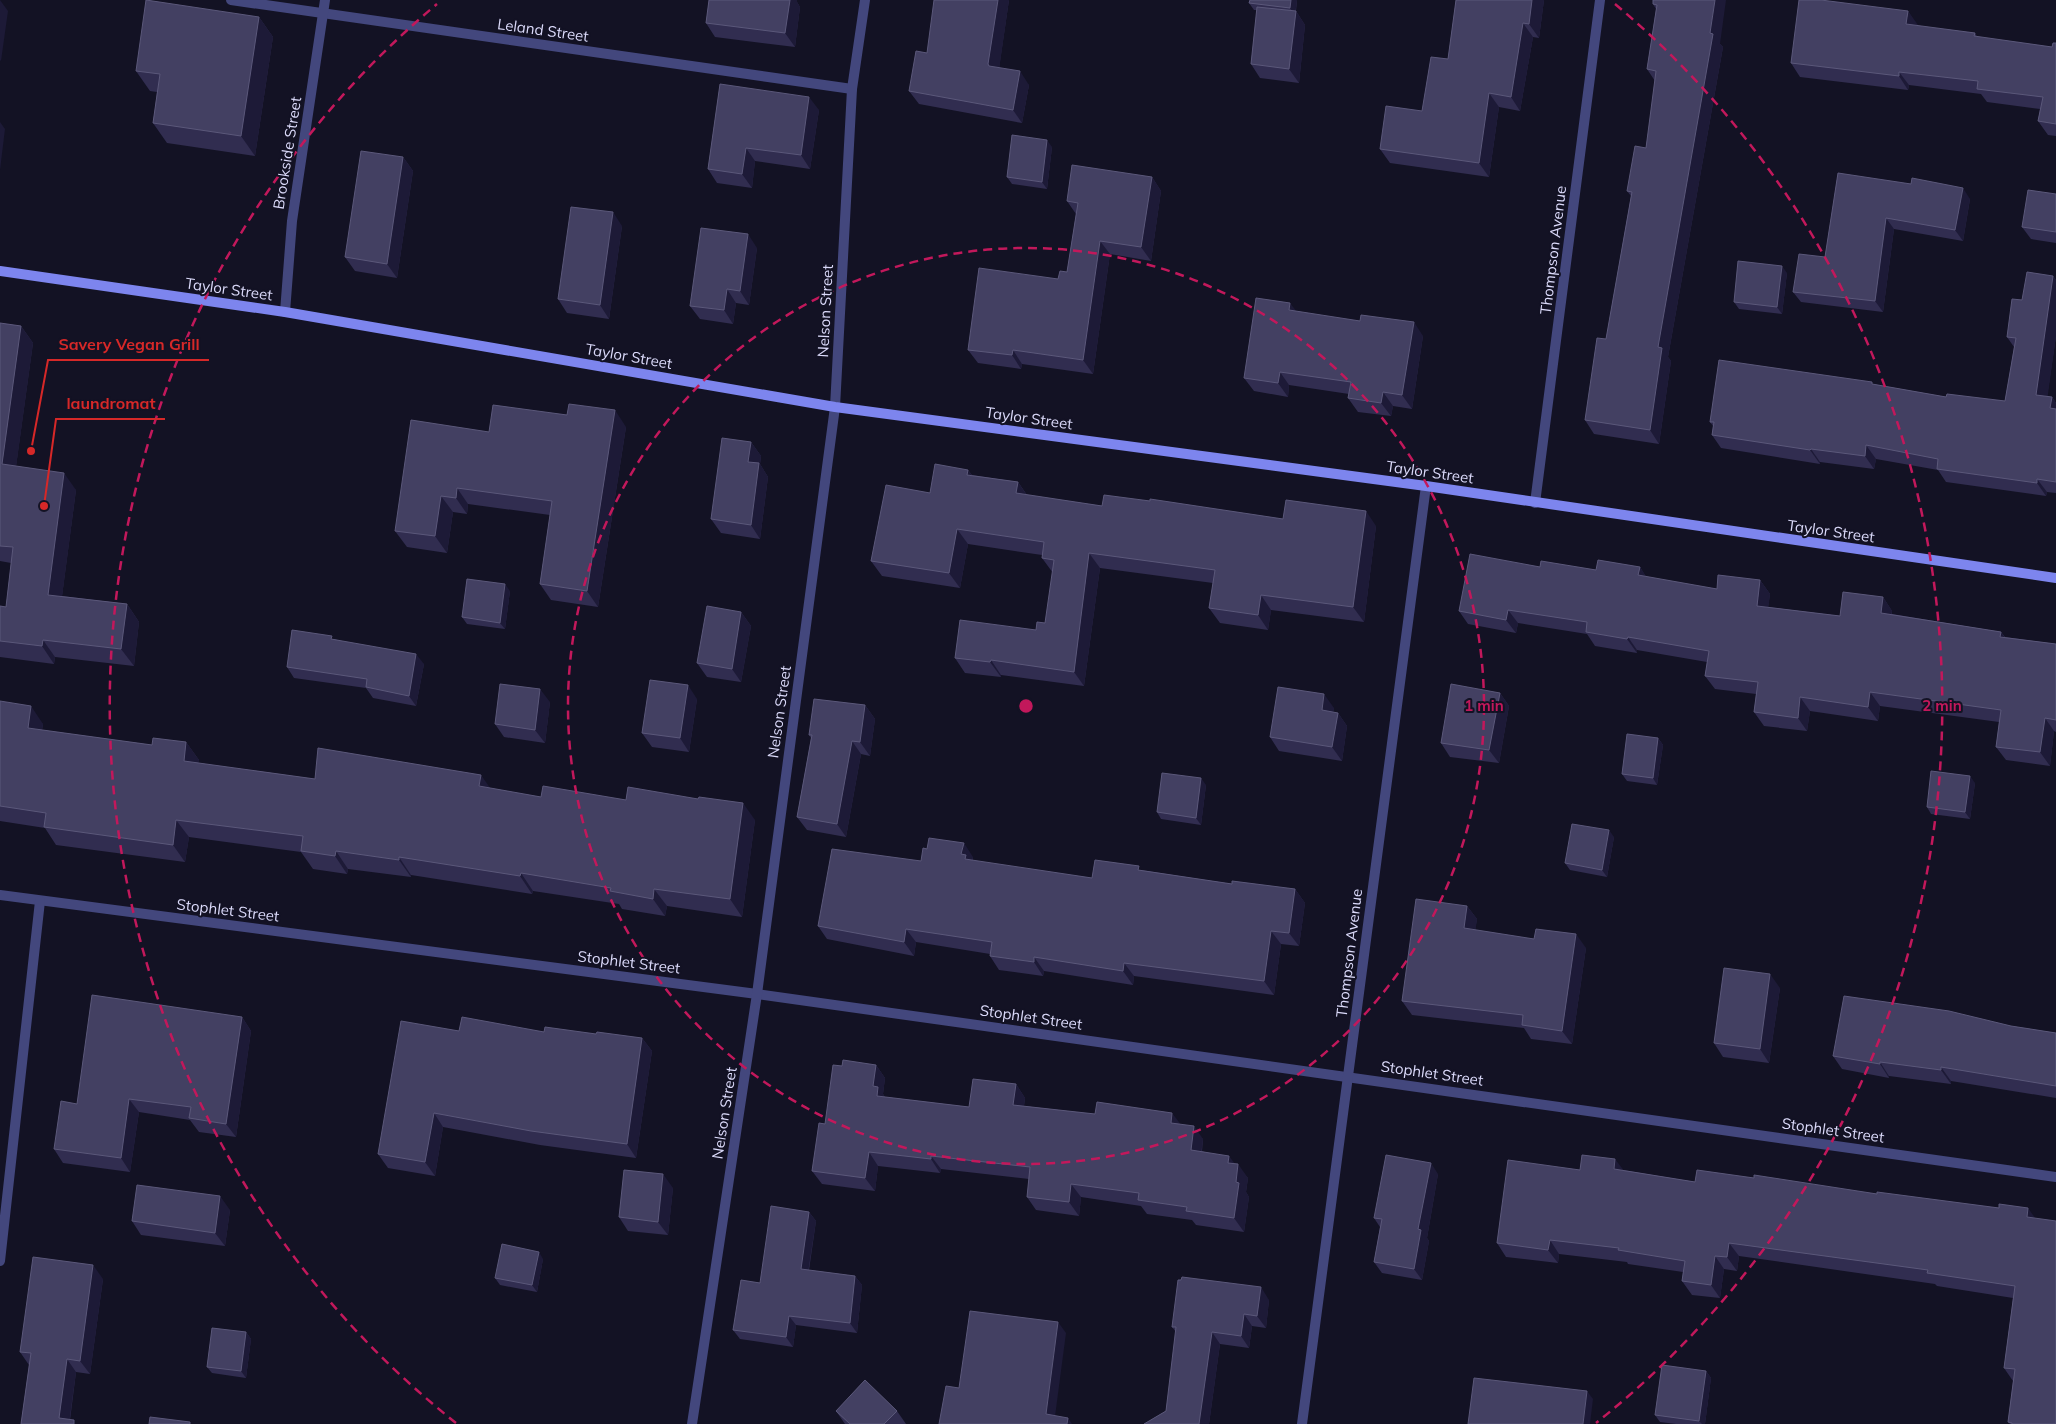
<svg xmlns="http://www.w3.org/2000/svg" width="2056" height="1424" font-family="Mulish,sans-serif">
<rect width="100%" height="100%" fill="#131224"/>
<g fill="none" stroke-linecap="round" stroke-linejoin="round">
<g stroke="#43477d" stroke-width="10">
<polyline points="231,0 852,89"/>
<polyline points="285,312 292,221 325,0"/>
<polyline points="1535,503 1600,0"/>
<polyline points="0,895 757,994 2056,1177"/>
<polyline points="0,1261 40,901"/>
<polyline points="692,1424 757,994 835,407 852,89 865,0"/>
<polyline points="1302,1424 1426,486"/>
</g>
<polyline stroke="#7d85ee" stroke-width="10" points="0,271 285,312 835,407 1426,486 2056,578"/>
</g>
<g fill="#312d50">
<polygon points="709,0 797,0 797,2 800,7 795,47 715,37 706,23"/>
<polygon points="1009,0 999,68 1029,85 1022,123 919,104 909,91 927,53"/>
<polygon points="1250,0 1297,0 1296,11 1305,25 1299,83 1260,78 1251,64 1257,10 1254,10 1249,3"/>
<polygon points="1456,0 1544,0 1539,38 1533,37 1520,111 1499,107 1489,177 1390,163 1380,149 1422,111 1448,59"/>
<polygon points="1653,0 1720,44 1723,47 1668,357 1671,361 1659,444 1594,434 1585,420 1606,339 1631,196 1627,191 1646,148 1655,81 1647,69 1656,9 1653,4"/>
<polygon points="1908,11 1917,26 1975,33 1977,37 2052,47 2056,43 2056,136 2048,135 2038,121 2040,109 1987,102 1981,94 1909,85 1908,90 1800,77 1791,63"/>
<polygon points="259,17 273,37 255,156 167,143 153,123 157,92 150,91 136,71"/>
<polygon points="720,84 819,110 810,169 755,161 752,188 717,183 708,169"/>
<polygon points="1052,147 1047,189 1012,184 1007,177"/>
<polygon points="403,157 413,171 397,278 355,271 345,257"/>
<polygon points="1838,173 1970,199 1963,241 1894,229 1883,312 1801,302 1793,292 1825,257"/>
<polygon points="1152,177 1161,191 1151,261 1110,254 1093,374 1022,364 1021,369 978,363 968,350 1067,272 1076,214 1067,201"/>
<polygon points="2056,194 2056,243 2031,239 2022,227"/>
<polygon points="622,226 609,319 567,313 558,299"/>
<polygon points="757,248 749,305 736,303 733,324 700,319 690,306"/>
<polygon points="1787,273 1782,314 1739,309 1734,302"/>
<polygon points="2053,276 2056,280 2056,336 2047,397 2052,397 2056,403 2056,493 2047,492 2046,496 1946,482 1938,470 1876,459 1874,469 1820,462 1820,464 1721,448 1712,435 1713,426 1710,422 1873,384 1946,397 2005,401 2014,347 2007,337 2022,300"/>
<polygon points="1296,312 1423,336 1412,409 1393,406 1391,416 1358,412 1348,398 1349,394 1289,385 1288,397 1254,391 1244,378"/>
<polygon points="0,323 21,326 33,343 16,466 76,490 62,596 127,604 139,622 134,666 55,657 54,664 0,657 0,606 6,607 11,563 0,561"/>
<polygon points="626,427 598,607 551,600 540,584 550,515 468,504 467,514 453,512 447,553 407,547 395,531 489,432"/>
<polygon points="751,442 761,456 760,464 768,477 760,539 721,533 711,519"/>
<polygon points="968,470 972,475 1018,482 1027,495 1102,506 1376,526 1364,622 1271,610 1268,630 1220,623 1209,608 1213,583 1100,568 1084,686 1001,675 1001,677 965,673 955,658 1036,630 1045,623 1053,573 1042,558 1042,555 968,544 960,588 882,576 871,561 930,493"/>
<polygon points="1540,567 1596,570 1640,567 1646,577 1717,589 1760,580 1770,594 1768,607 1840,616 1883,597 1892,611 1892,614 2001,632 2005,637 2056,644 2056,732 2054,731 2050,766 2006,760 1996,747 1999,722 1880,706 1878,721 1810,711 1807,731 1764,726 1754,712 1756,694 1715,689 1705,676 1707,662 1637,650 1637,653 1595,646 1587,634 1518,623 1516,633 1468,624 1459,611"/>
<polygon points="510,591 505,629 467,624 462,617"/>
<polygon points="741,612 751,626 741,682 707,677 697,663"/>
<polygon points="334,639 424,664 416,706 373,698 366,688 294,678 287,667"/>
<polygon points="1500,693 1509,706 1499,763 1450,757 1441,743"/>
<polygon points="697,699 689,752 652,747 642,733"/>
<polygon points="0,701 43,724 42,730 152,745 186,742 199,760 198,763 315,779 490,788 541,797 626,800 755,820 742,917 667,906 665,916 622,909 619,904 533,891 532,894 411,875 411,877 348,869 347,874 313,869 301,852 189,837 185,862 56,845 45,828 0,821"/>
<polygon points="550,702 545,743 504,737 495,724"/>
<polygon points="865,705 875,719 870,756 861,754 846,837 807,830 797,817 811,738 809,735"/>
<polygon points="1334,708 1333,712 1338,713 1347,726 1342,761 1279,751 1270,737"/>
<polygon points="1658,738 1663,745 1657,785 1627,781 1622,774"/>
<polygon points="1975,783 1970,819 1931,814 1927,807"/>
<polygon points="1206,785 1201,825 1161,819 1157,812"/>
<polygon points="1614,837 1607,877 1570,870 1565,863"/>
<polygon points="973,857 973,861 1092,878 1141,870 1232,884 1295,889 1305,903 1299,946 1281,944 1274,995 1134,976 1133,985 1044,971 1043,976 999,970 990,956 990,954 916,942 914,956 827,939 818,926 921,861"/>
<polygon points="1467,906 1477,919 1475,930 1534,939 1586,948 1572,1044 1531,1039 1524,1028 1412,1015 1402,1001"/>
<polygon points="1780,988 1769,1063 1723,1057 1714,1043"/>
<polygon points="242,1017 251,1031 236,1137 199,1132 190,1120 139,1112 130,1172 63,1163 54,1149 77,1104"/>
<polygon points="2011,1026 2056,1033 2056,1098 1951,1081 1951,1084 1889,1076 1889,1078 1842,1069 1833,1056"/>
<polygon points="459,1031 544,1032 596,1034 642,1038 652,1051 636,1158 540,1145 443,1127 435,1176 388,1168 378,1154"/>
<polygon points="876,1065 885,1078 883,1094 885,1097 969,1107 1016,1084 1025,1098 1024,1106 1180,1124 1203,1139 1202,1151 1235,1164 1248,1178 1246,1192 1249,1197 1244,1232 1196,1225 1192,1220 1147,1214 1141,1206 1081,1197 1079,1216 1036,1210 1027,1197 1029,1179 941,1169 940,1173 878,1166 875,1191 822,1184 812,1171 825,1124 842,1066"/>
<polygon points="1580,1170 1623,1170 1695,1182 1877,1194 1999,1208 2056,1424 2010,1424 2008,1422 2013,1381 2004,1368 2013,1298 1937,1286 1935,1284 1739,1256 1737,1271 1724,1269 1720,1298 1692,1295 1682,1281 1683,1272 1628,1264 1627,1262 1559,1254 1558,1263 1506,1257 1497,1243"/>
<polygon points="1438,1174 1427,1238 1429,1241 1422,1280 1382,1273 1374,1262 1380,1227 1374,1218"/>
<polygon points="673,1188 668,1235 628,1231 619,1217"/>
<polygon points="230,1210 225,1246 141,1235 132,1221"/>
<polygon points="809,1212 816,1221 809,1270 855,1276 862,1285 857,1333 796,1325 793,1347 740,1339 733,1330 760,1283"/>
<polygon points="543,1259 537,1292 500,1285 495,1278"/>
<polygon points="103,1279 90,1374 76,1372 70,1420 21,1424 29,1365 20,1352"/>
<polygon points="1181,1280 1269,1300 1266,1328 1252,1326 1249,1348 1220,1344 1209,1424 1144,1424 1166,1411 1176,1332 1172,1327"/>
<polygon points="246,1332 251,1339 246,1378 212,1373 207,1367"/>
<polygon points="1706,1371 1711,1378 1705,1424 1676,1424 1660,1422 1655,1415"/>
<polygon points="836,1411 897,1411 906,1424 845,1424"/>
</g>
<g fill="#1d1a37">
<polygon points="0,0 8,11 1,61 0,60"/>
<polygon points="790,0 797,0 797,2 800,7 795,47 785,33"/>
<polygon points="998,0 1009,0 998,77 989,66 988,64"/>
<polygon points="1291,0 1297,0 1295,15 1290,8"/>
<polygon points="1532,0 1544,0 1539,38 1529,24"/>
<polygon points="1715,0 1726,0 1720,44 1723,47 1668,357 1671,361 1659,444 1650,430 1658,347 1710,33"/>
<polygon points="1296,11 1305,25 1299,83 1289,69"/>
<polygon points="1908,11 1918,25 1916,38 1906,24"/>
<polygon points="259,17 273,37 255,156 241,136"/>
<polygon points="1523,23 1533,37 1520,111 1511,97"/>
<polygon points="1020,71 1029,85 1022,123 1013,110"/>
<polygon points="1899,72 1909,85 1908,90 1899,76"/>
<polygon points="1489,93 1499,107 1489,177 1479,163"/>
<polygon points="809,97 819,110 810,169 801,155"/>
<polygon points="0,122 5,129 0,170"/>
<polygon points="1047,140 1052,147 1047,189 1042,182"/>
<polygon points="746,148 755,161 752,188 742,174"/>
<polygon points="403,157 413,171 397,278 387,264"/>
<polygon points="1152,177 1161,191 1151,261 1141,247"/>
<polygon points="1963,188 1970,199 1963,241 1955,230"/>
<polygon points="613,212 622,226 609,319 600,305"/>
<polygon points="1886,218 1894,229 1883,312 1875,301"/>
<polygon points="748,234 757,248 749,305 740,291"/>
<polygon points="1100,241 1110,254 1093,374 1083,360"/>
<polygon points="1782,266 1787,273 1782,314 1777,307"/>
<polygon points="2053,276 2056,280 2056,336 2046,408 2036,395"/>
<polygon points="727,289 736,303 733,324 724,310"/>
<polygon points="1290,303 1300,316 1289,310"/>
<polygon points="1414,322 1423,336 1412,409 1402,395"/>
<polygon points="21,326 33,343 14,482 2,464"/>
<polygon points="1013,350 1022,364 1021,369 1012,355"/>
<polygon points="1280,372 1289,385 1288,397 1278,383"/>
<polygon points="1383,392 1393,406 1391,416 1381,403"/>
<polygon points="2052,397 2056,403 2056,417 2050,408"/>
<polygon points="615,410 626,427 598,607 587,591"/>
<polygon points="751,442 761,456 760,464 768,477 760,539 751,525 748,462"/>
<polygon points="1866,445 1876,459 1874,469 1865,456"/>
<polygon points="1811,449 1820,462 1820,464 1810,450"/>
<polygon points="968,470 979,484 967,475"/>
<polygon points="64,473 76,490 60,612 48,595"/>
<polygon points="2037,479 2047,492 2046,496 2037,483"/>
<polygon points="1018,482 1028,497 1016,493"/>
<polygon points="457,488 468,504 467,514 456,498"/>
<polygon points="441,496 453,512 447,553 435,536"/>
<polygon points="1366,511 1376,526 1364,622 1353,607"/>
<polygon points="957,529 968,544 960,588 949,573"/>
<polygon points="1089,553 1100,568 1084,686 1074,672"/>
<polygon points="1640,567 1649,581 1638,575"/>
<polygon points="1760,580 1770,594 1767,619 1757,606"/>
<polygon points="505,584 510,591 505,629 500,623"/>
<polygon points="1261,595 1271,610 1268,630 1258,615"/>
<polygon points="1883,597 1892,611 1890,626 1881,613"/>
<polygon points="127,604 139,622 134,666 121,649"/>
<polygon points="1508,610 1518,623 1516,633 1506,620"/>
<polygon points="741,612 751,626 741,682 732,669"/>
<polygon points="2001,632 2010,645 2000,637"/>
<polygon points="1628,637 1637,650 1637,653 1627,639"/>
<polygon points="43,640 55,657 54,664 42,646"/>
<polygon points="416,654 424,664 416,706 409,696"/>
<polygon points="991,660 1001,675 1001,677 990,662"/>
<polygon points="688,685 697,699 689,752 680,738"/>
<polygon points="540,689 550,702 545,743 535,730"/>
<polygon points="1870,692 1880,706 1878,721 1868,707"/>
<polygon points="1500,693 1509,706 1499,763 1489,750"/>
<polygon points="1324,694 1334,708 1331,724 1322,710"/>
<polygon points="1800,697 1810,711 1807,731 1798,718"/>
<polygon points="865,705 875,719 870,756 860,742"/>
<polygon points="31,706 43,724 40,745 28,728"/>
<polygon points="1338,713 1347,726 1342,761 1332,747"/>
<polygon points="2045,718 2054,731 2050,766 2040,752"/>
<polygon points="1658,738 1663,745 1657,785 1653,778"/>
<polygon points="852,741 861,754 846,837 837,824"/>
<polygon points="186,742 199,760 196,779 184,761"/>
<polygon points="481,775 493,792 479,786"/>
<polygon points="1970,776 1975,783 1970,819 1965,812"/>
<polygon points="1201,778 1206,785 1201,825 1196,818"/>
<polygon points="743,803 755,820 742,917 730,899"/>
<polygon points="176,820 189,837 185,862 173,845"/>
<polygon points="1609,830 1614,837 1607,877 1602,870"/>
<polygon points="964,843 973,857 972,864 975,873 961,854"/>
<polygon points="336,851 348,869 347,874 335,856"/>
<polygon points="399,857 411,875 411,877 399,860"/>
<polygon points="521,873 533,891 532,894 520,876"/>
<polygon points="654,889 667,906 665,916 653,899"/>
<polygon points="1295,889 1305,903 1299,946 1289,933"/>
<polygon points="1467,906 1477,919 1474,942 1464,928"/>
<polygon points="906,929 916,942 914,956 904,942"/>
<polygon points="1271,931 1281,944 1274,995 1264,981"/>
<polygon points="1576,934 1586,948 1572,1044 1562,1031"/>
<polygon points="1034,957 1044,971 1043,976 1034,962"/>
<polygon points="1124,963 1134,976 1133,985 1123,971"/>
<polygon points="1770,974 1780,988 1769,1063 1760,1049"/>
<polygon points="242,1017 251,1031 236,1137 226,1124"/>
<polygon points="642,1038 652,1051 636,1158 627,1144"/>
<polygon points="1880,1062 1889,1076 1889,1078 1880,1064"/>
<polygon points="876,1065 885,1078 883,1094 887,1101 877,1096 873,1086"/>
<polygon points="1941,1067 1951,1081 1951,1084 1941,1070"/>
<polygon points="1016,1084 1025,1098 1022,1119 1013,1105"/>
<polygon points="129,1099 139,1112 130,1172 121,1158"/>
<polygon points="434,1113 443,1127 435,1176 425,1162"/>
<polygon points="1172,1113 1182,1126 1171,1123"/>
<polygon points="1194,1126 1203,1139 1200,1163 1191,1150"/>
<polygon points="869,1152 878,1166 875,1191 865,1178"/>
<polygon points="931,1156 941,1169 940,1173 931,1159"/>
<polygon points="1229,1156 1238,1168 1238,1164 1248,1178 1246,1192 1249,1197 1244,1232 1234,1218 1236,1182 1228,1163"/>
<polygon points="1615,1159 1625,1172 1614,1169"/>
<polygon points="1431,1163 1438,1174 1427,1238 1429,1241 1422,1280 1414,1269 1418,1229"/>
<polygon points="663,1174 673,1188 668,1235 658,1222"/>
<polygon points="1071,1184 1081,1197 1079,1216 1069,1202"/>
<polygon points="220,1196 230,1210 225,1246 215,1233"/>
<polygon points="2028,1208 2038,1222 2027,1217"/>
<polygon points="809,1212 816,1221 807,1279 801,1269"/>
<polygon points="1550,1240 1559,1254 1558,1263 1548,1250"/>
<polygon points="1729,1243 1739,1256 1737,1271 1727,1257"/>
<polygon points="539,1252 543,1259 537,1292 532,1285"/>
<polygon points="1715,1256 1724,1269 1720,1298 1711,1285"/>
<polygon points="93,1265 103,1279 90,1374 80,1361"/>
<polygon points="855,1276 862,1285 857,1333 850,1323"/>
<polygon points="1261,1287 1269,1300 1266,1328 1257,1316"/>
<polygon points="1244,1314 1252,1326 1249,1348 1241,1336"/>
<polygon points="789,1316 796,1325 793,1347 786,1337"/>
<polygon points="1058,1322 1066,1333 1054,1424 1046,1414"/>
<polygon points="246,1332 251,1339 246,1378 241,1371"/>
<polygon points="1212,1332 1220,1344 1209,1424 1199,1424"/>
<polygon points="67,1359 76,1372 69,1424 59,1418"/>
<polygon points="1706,1371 1711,1378 1705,1424 1702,1424 1699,1421"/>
<polygon points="1587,1391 1593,1399 1590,1424 1583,1424"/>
<polygon points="1068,1418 1072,1424 1067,1424"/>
</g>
<g fill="#434062" stroke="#5b587a">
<polygon points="146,0 259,17 241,136 153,123 160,74 136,71"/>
<polygon points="709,0 790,0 785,33 706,23"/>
<polygon points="934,0 998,0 988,64 989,66 1020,71 1013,110 909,91 916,51 927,53"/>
<polygon points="1250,0 1291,0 1290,8 1249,3"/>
<polygon points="1456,0 1532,0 1529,24 1523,23 1511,97 1489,93 1479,163 1380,149 1386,106 1422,111 1431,57 1448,59"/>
<polygon points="1653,0 1715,0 1710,33 1713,34 1658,347 1662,348 1650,430 1585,420 1597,338 1606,339 1632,192 1627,191 1635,146 1646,148 1656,71 1647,69 1657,5 1653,4"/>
<polygon points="1799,0 1821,0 1908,11 1906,24 1975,33 1974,36 2052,47 2053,43 2056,43 2056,124 2038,121 2043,97 1977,89 1978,81 1899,72 1899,76 1791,63"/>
<polygon points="1257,7 1296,11 1289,69 1251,64"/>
<polygon points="720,84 809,97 801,155 746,148 742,174 708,169"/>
<polygon points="1012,135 1047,140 1042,182 1007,177"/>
<polygon points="361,151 403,157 387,264 345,257"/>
<polygon points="1072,165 1152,177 1141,247 1100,241 1083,360 1013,350 1012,355 968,350 979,268 1058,279 1060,271 1067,272 1078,203 1067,201"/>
<polygon points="1838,173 1911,184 1912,178 1963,188 1955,230 1886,218 1875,301 1793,292 1799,254 1825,257"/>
<polygon points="2028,190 2056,194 2056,232 2022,227"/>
<polygon points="571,207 613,212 600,305 558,299"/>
<polygon points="701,228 748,234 740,291 727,289 724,310 690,306"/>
<polygon points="1738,261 1782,266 1777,307 1734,302"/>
<polygon points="2027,272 2053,276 2036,395 2052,397 2050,408 2056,409 2056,482 2037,479 2037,483 1937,469 1938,459 1866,445 1865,456 1811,449 1810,450 1712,435 1714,422 1710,422 1719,360 1872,382 1872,384 1946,397 1947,394 2005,401 2016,338 2007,337 2012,299 2022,300"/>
<polygon points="1256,298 1290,303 1289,310 1360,321 1361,315 1414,322 1402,395 1383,392 1381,403 1348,398 1351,382 1280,372 1278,383 1244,378"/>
<polygon points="0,323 21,326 2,464 64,473 48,595 127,604 121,649 43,640 42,646 0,641 0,606 6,607 13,547 0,546"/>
<polygon points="569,404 615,410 587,591 540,584 552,501 457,488 456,498 441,496 435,536 395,531 411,420 489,432 493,405 567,415"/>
<polygon points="722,438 751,442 748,462 759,463 751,525 711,519"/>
<polygon points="935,464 968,470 967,475 1018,482 1016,493 1102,506 1104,495 1150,501 1150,499 1283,519 1286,500 1366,511 1353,607 1261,595 1258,615 1209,608 1215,570 1089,553 1074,672 991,660 990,662 955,658 960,620 1036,630 1037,622 1045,623 1054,560 1042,558 1044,542 957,529 949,573 871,561 886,485 930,493"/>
<polygon points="1470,554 1540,567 1541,561 1596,570 1598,560 1640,567 1638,575 1717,589 1718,575 1760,580 1757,606 1840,616 1843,592 1883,597 1881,613 2001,632 2000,637 2056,644 2056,720 2045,718 2040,752 1996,747 2001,710 1870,692 1868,707 1800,697 1798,718 1754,712 1758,682 1705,676 1709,651 1628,637 1627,639 1586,632 1587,622 1508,610 1506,620 1459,611"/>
<polygon points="467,579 505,584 500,623 462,617"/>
<polygon points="707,606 741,612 732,669 697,663"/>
<polygon points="292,630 332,636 331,639 416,654 409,696 366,687 367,679 287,667"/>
<polygon points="650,680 688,685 680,738 642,733"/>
<polygon points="500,684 540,689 535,730 495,724"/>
<polygon points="1451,684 1500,693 1489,750 1441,743"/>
<polygon points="1278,687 1324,694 1322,710 1338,713 1332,747 1270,737"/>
<polygon points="814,699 865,705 860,742 852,741 837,824 797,817 812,735 809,735"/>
<polygon points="0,701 31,706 28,728 152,745 153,738 186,742 184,761 315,779 318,748 481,775 479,786 541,797 543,786 626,800 628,787 698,799 699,797 743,803 730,899 654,889 653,899 610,891 611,888 521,873 520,876 399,857 399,860 336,851 335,856 301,851 303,836 176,820 173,845 44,827 46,813 0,806"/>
<polygon points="1627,734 1658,738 1653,778 1622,774"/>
<polygon points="1931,771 1970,776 1965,812 1927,807"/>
<polygon points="1162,773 1201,778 1196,818 1157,812"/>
<polygon points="1572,824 1609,830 1602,870 1565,863"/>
<polygon points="929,838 964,843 961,854 966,855 965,859 1092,878 1095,860 1139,866 1138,870 1232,884 1232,881 1295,889 1289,933 1271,931 1264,981 1124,963 1123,971 1034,957 1034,962 990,956 992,942 906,929 904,942 818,926 832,849 921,861 923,848 927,849"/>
<polygon points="1416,899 1467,906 1464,928 1534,939 1536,929 1576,934 1562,1031 1522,1025 1523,1015 1402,1001"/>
<polygon points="1724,968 1770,974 1760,1049 1714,1043"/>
<polygon points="92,995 242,1017 226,1124 189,1118 191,1107 129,1099 121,1158 54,1149 61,1101 77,1104"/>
<polygon points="1844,996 1949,1011 2011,1026 2056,1033 2056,1086 1941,1067 1941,1070 1880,1062 1880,1064 1833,1056"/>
<polygon points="462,1017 544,1032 545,1027 596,1034 597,1032 642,1038 627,1144 531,1131 434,1113 425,1162 378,1154 401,1021 459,1031"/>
<polygon points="843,1060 876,1065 873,1086 878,1087 877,1096 969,1107 973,1079 1016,1084 1013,1105 1095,1114 1097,1102 1172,1113 1171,1123 1194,1126 1191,1150 1229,1156 1228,1163 1238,1164 1236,1182 1239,1183 1234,1218 1186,1211 1187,1207 1138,1200 1139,1193 1071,1184 1069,1202 1027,1197 1030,1167 931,1156 931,1159 869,1152 865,1178 812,1171 819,1123 825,1124 833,1065 842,1066"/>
<polygon points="1386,1155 1431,1163 1418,1229 1421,1230 1414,1269 1374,1262 1382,1219 1374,1218"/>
<polygon points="1582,1155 1615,1159 1614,1169 1695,1182 1697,1170 1754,1178 1754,1175 1877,1194 1877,1192 1999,1208 1999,1204 2028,1208 2027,1217 2056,1221 2056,1424 2012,1424 2012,1423 2008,1422 2015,1369 2004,1368 2015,1286 1927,1273 1928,1270 1729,1243 1727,1257 1715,1256 1711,1285 1682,1281 1685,1261 1618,1250 1619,1248 1550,1240 1548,1250 1497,1243 1508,1160 1580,1170"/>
<polygon points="624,1170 663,1174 658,1222 619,1217"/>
<polygon points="137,1185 220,1196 215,1233 132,1221"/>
<polygon points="771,1206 809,1212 801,1269 855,1276 850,1323 789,1316 786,1337 733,1330 741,1280 760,1283"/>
<polygon points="502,1244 539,1252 532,1285 495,1278"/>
<polygon points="33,1257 93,1265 80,1361 67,1359 59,1418 74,1420 74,1424 21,1424 31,1353 20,1352"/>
<polygon points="1182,1277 1261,1287 1257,1316 1244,1314 1241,1336 1212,1332 1199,1424 1144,1424 1166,1411 1176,1327 1172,1327 1178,1280 1181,1280"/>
<polygon points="970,1311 1058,1322 1046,1414 1068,1418 1067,1424 939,1424 946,1386 959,1388"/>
<polygon points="212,1328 246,1332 241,1371 207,1367"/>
<polygon points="1662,1365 1706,1371 1699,1421 1655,1415"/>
<polygon points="1474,1378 1587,1391 1583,1424 1468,1424"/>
<polygon points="865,1380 897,1411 884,1424 850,1424 836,1411"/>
<polygon points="150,1417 190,1422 190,1424 149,1424"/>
</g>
<g fill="none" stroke="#c2185b" stroke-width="2.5" stroke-dasharray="9 6">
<circle cx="1026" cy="706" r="458"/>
<path d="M456 1423A916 916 0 0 1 437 4M1615 4A916 916 0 0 1 1596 1423"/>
</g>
<g text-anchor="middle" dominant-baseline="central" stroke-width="4" stroke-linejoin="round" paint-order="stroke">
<g font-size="15" fill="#dbdafa" stroke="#131224">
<text transform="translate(543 30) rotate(8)">Leland Street</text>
<text transform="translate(287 153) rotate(-81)">Brookside Street</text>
<text transform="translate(1553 250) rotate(-83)">Thompson Avenue</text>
<text transform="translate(229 289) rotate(8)">Taylor Street</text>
<text transform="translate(825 311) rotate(-87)">Nelson Street</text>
<text transform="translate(629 356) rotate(10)">Taylor Street</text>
<text transform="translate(1029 418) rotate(8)">Taylor Street</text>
<text transform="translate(1430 472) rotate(8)">Taylor Street</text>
<text transform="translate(1831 531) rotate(8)">Taylor Street</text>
<text transform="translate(779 712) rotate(-82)">Nelson Street</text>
<text transform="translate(228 910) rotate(7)">Stophlet Street</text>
<text transform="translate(1349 953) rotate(-83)">Thompson Avenue</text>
<text transform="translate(629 962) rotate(7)">Stophlet Street</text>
<text transform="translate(1031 1017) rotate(8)">Stophlet Street</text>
<text transform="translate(1432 1073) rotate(8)">Stophlet Street</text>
<text transform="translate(724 1113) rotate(-81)">Nelson Street</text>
<text transform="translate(1833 1130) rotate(8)">Stophlet Street</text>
</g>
</g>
<circle cx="1026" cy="706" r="8" fill="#c2185b" stroke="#131224" stroke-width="2.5"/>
<g font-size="15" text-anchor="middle" font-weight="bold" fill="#c2185b" stroke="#131224" stroke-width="4" stroke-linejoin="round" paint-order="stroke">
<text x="1484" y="711">1 min</text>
<text x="1942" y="711">2 min</text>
</g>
<path fill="none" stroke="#d62828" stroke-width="2" d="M31 451L48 360H209M44 506L56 419H165"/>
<g fill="#d62828" stroke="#131224" stroke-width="2">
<circle cx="31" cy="451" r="5"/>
<circle cx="44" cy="506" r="5"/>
</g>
<g font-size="16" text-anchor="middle" font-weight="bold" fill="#d62828" stroke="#131224" stroke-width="4" stroke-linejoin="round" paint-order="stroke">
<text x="129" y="350">Savery Vegan Grill</text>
<text x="111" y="409">laundromat</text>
</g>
</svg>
